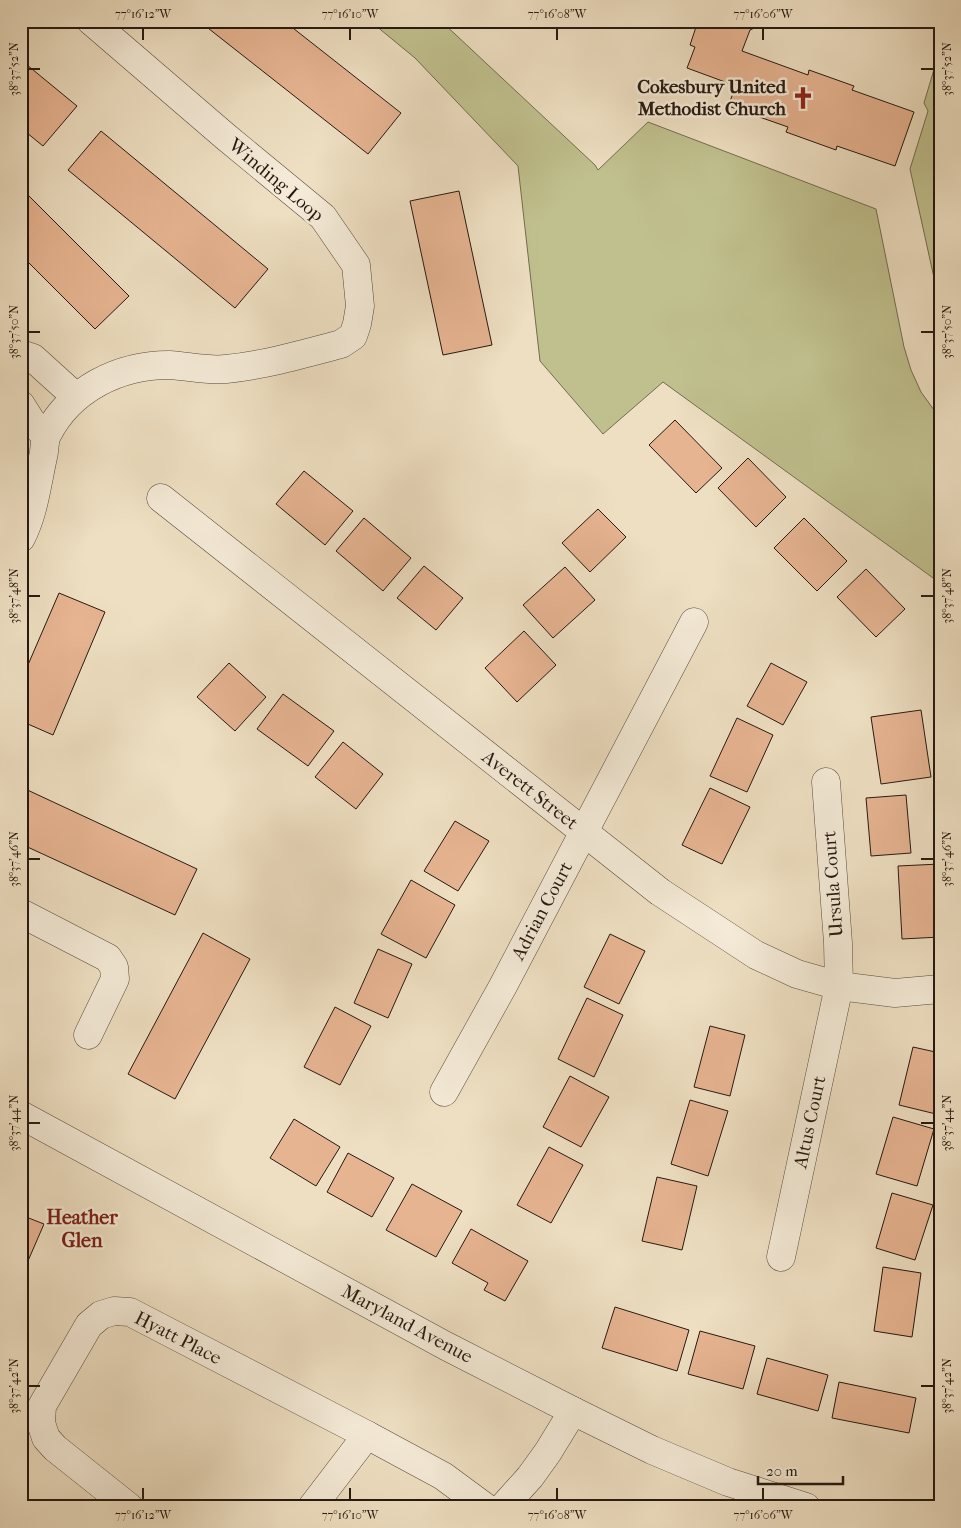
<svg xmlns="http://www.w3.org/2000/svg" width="961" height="1528" font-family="'IM FELL French Canon',serif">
<rect width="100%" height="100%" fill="#eedfc2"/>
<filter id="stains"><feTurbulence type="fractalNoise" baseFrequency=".004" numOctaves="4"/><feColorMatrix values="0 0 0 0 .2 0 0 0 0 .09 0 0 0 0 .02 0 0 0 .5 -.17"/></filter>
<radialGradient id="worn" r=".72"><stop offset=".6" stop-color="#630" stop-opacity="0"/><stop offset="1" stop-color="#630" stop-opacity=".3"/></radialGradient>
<g fill="#c0c08e" stroke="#726c50">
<polygon points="370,21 441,21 595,165 598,170 648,122 876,209 904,347 911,370 921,392 934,410 940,414 940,583 663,382 603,434 540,361 518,166 415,58"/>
<polygon points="940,60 940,305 910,169 928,111 924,103 935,66"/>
</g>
<g fill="#e7b492" stroke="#251911">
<polygon points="199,21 284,21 401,113 368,154"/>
<polygon points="698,21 769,21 750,30 742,51 808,75 809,70 854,86 852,90 914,112 895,166 837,146 836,150 786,132 788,127 728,106 736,86 687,68 695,47 690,45"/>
<polygon points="21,60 77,106 43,146 21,128"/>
<polygon points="101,131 268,269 235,308 68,170"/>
<polygon points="21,188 129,296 95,329 21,255"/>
<polygon points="459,191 492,345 443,355 410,201"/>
<polygon points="675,420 722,468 696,493 649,445"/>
<polygon points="748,458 786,497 756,527 718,488"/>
<polygon points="304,471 353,511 325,545 276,504"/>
<polygon points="598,509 626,537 590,572 562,543"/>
<polygon points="364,518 411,558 383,591 336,551"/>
<polygon points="804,518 847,561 817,591 774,548"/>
<polygon points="424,566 463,598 436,630 397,598"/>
<polygon points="565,567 595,600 553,638 523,605"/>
<polygon points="866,569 905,609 876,637 837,597"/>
<polygon points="59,593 105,612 53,735 21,721 21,681"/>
<polygon points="524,631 556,665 517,702 485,668"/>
<polygon points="229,663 266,697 235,731 197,697"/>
<polygon points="771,663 807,682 783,725 747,706"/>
<polygon points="283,694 334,731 308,766 257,729"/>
<polygon points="921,710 931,777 881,784 871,717"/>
<polygon points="737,718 773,735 747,792 710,776"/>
<polygon points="343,742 383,774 356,809 315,777"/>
<polygon points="21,787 197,869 175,915 21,844"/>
<polygon points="710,788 750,807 722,864 682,845"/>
<polygon points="906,795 911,853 871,856 866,798"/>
<polygon points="455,821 489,841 458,891 424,871"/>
<polygon points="940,864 940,891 938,891 940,937 902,939 898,866"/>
<polygon points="411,880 455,905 426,958 381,934"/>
<polygon points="203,933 250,959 175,1099 128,1074"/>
<polygon points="610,934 645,951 619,1004 584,987"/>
<polygon points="378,949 412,964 388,1018 354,1003"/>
<polygon points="587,998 623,1015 594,1077 558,1059"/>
<polygon points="335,1007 371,1026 340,1085 304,1067"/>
<polygon points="710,1026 745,1035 730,1096 694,1087"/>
<polygon points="913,1047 940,1053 940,1100 936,1114 899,1105"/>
<polygon points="570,1076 609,1097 581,1147 543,1127"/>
<polygon points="690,1100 728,1111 708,1176 671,1164"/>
<polygon points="893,1117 934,1129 917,1186 876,1174"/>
<polygon points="294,1119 340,1147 316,1186 270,1158"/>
<polygon points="549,1147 583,1165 551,1223 517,1205"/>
<polygon points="348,1153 394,1178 372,1217 327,1192"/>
<polygon points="657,1177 697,1186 682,1250 642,1241"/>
<polygon points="412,1184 462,1211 436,1257 386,1230"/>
<polygon points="892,1193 933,1205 915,1260 876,1248"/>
<polygon points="21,1215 44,1224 21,1277"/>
<polygon points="471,1229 528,1261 505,1301 484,1290 488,1283 452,1263"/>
<polygon points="883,1267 921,1273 912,1337 874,1331"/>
<polygon points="615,1307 689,1330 677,1371 602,1348"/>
<polygon points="700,1331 755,1346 743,1389 688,1374"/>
<polygon points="767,1358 828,1375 818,1411 757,1394"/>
<polygon points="839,1382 916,1398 909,1433 832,1418"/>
<polygon points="394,1500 403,1507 388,1507"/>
</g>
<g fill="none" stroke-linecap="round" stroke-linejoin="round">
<defs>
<g id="minor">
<polyline points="21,354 33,358 76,397"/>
<polyline points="21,405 31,421 46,436"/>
<polyline points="161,498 660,892 756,955 797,974 839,986 895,993 940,989"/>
<path d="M 21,538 C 34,513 37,484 43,457 C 45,450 44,441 47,435 C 70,389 119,365 169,365 C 188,366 207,371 226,369 C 266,365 303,354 341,344 L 353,336 L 357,324 L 360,306 L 356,265 L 323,217 L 226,137 L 91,21"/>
<polyline points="21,913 108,958 114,967 115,979 88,1035"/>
<polyline points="444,1092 503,986 694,622"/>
<polyline points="781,1257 839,986 838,943 826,782"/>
<polyline points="367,1435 443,1476 485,1507"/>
<polyline points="129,1507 55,1448 46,1438 41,1423 42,1406 89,1325 101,1315 114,1311 130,1312 367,1435 312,1507"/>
<polyline points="503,1507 530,1477 548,1452 573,1411"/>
</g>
<polyline id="tertiary" points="21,1115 446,1346 573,1411 652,1450 728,1482 806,1507"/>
</defs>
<use href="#minor" stroke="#574a3d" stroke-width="29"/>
<use href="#tertiary" stroke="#574a3d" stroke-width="29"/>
<use href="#minor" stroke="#f4ead7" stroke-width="28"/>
<use href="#tertiary" stroke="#f4ead7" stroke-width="28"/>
</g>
<path fill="none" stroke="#251911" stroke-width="2" d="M 143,28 L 143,40M 350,28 L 350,40M 557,28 L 557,40M 763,28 L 763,40M 28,69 L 40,69M 921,69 L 934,69M 28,332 L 40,332M 921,332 L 934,332M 28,596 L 40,596M 921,596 L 934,596M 28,859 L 40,859M 921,859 L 934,859M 28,1123 L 40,1123M 921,1123 L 934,1123M 28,1386 L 40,1386M 921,1386 L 934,1386M 143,1488 L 143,1500M 350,1488 L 350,1500M 557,1488 L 557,1500M 763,1488 L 763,1500"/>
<defs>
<symbol id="church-bare" viewBox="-9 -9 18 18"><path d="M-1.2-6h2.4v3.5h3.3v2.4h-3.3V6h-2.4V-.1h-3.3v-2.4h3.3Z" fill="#8f2418" stroke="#f4ead7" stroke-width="2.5" paint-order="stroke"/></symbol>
</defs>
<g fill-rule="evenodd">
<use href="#church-bare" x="787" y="82" width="32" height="32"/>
</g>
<g text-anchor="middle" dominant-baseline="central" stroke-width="5" stroke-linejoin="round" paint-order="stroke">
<g font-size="19" font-weight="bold" fill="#251911" stroke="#f4ead7" text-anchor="end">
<text x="786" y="87">Cokesbury United<tspan x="786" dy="22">Methodist Church</tspan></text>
</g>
<g font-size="19" fill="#251911" stroke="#f4ead7">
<text transform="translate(276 180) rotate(40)">Winding Loop</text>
<text transform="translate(530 790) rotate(38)">Averett Street</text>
<text transform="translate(833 884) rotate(-94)">Ursula Court</text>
<text transform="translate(542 911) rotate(-62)">Adrian Court</text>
<text transform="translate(810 1122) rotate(-78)">Altus Court</text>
<text transform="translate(407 1324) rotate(28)">Maryland Avenue</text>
<text transform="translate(178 1338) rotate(27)">Hyatt Place</text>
</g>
<g font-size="20" font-weight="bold" fill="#7a1f14" stroke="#f4ead7">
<text x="82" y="1217">Heather<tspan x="82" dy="23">Glen</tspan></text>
</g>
</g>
<rect width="961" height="1528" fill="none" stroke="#eedfc2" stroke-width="55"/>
<path d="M758 1476v8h85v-8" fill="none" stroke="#251911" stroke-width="2.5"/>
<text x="766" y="1476" font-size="15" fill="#251911" stroke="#f4ead7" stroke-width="4" paint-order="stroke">20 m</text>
<rect x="28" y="28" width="906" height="1472" fill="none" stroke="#251911" stroke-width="2"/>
<g font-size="12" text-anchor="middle" fill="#251911">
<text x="143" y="18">77°16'12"W</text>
<text x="350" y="18">77°16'10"W</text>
<text x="557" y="18">77°16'08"W</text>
<text x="763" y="18">77°16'06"W</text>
<text transform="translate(14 69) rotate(-90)" y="4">38°37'52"N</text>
<text transform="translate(947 69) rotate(-90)" y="4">38°37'52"N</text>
<text transform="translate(14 332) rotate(-90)" y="4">38°37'50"N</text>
<text transform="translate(947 332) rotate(-90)" y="4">38°37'50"N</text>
<text transform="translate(14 596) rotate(-90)" y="4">38°37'48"N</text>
<text transform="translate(947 596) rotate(-90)" y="4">38°37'48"N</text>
<text transform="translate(14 859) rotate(-90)" y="4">38°37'46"N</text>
<text transform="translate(947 859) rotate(-90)" y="4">38°37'46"N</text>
<text transform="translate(14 1123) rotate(-90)" y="4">38°37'44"N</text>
<text transform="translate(947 1123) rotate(-90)" y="4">38°37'44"N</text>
<text transform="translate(14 1386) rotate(-90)" y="4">38°37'42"N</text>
<text transform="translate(947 1386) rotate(-90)" y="4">38°37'42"N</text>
<text x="143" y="1519">77°16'12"W</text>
<text x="350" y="1519">77°16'10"W</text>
<text x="557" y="1519">77°16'08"W</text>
<text x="763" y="1519">77°16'06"W</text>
</g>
<rect width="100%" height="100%" filter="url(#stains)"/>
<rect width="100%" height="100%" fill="url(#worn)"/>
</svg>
